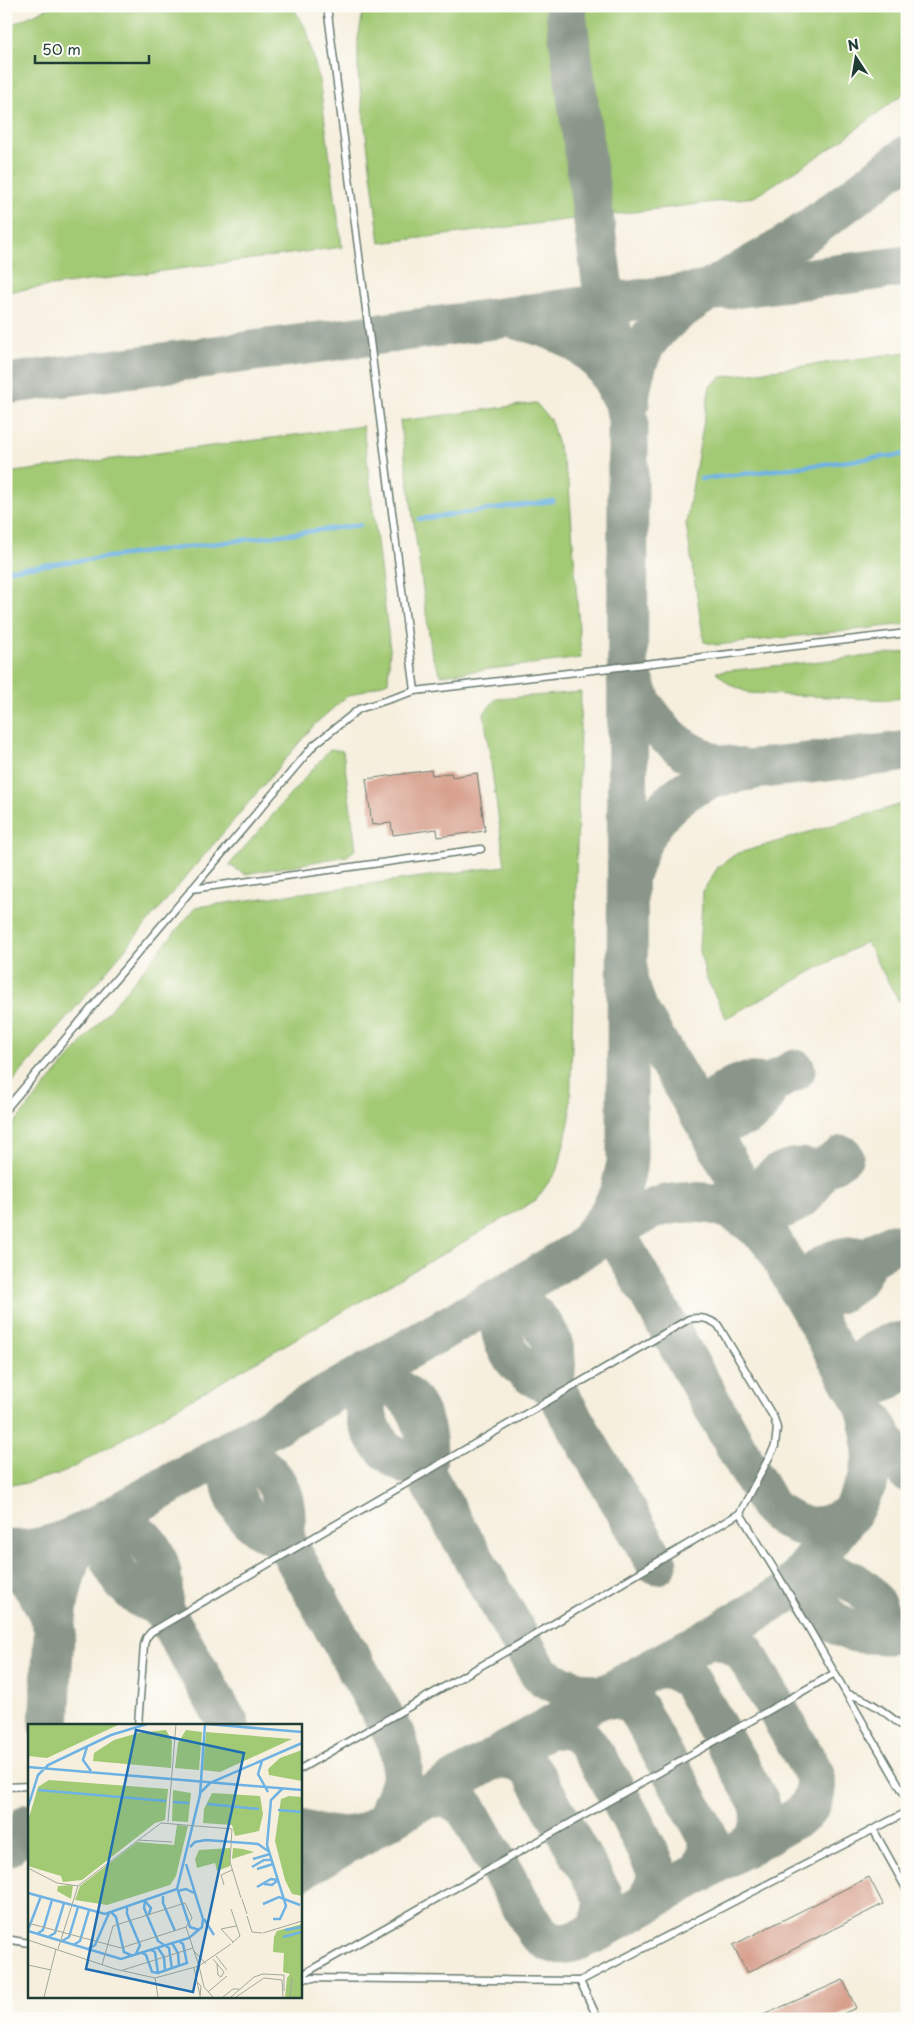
<svg xmlns="http://www.w3.org/2000/svg" width="913" height="2025" font-family="'Playpen Sans',sans-serif">
<rect width="100%" height="100%" fill="#fdfcf7"/>
<filter id="ink" filterUnits="userSpaceOnUse"><feTurbulence type="fractalNoise" baseFrequency=".02" numOctaves="2"/><feDisplacementMap in="SourceGraphic" scale="10" xChannelSelector="R" yChannelSelector="G"/><feConvolveMatrix kernelMatrix="1 2 1 2 8 2 1 2 1" color-interpolation-filters="sRGB"/></filter>
<filter id="wash" filterUnits="userSpaceOnUse"><feTurbulence type="fractalNoise" baseFrequency=".0096" numOctaves="4" result="noise"/><feDisplacementMap in="SourceGraphic" scale="20" xChannelSelector="R" yChannelSelector="G"/><feGaussianBlur stdDeviation="1.12" result="paint"/><feColorMatrix in="noise" values="0 0 0 0 0 0 0 0 0 0 0 0 0 0 0 0 0 1.4 0 .05"/><feComposite in="paint" operator="in"/></filter>
<g filter="url(#wash)">
<rect width="100%" height="100%" fill="#f6efde"/>
<g fill="#a2c973" stroke="#608354">
<polygon points="53,6 292,6 307,30 320,85 342,247 6,292 6,27"/>
<polygon points="364,6 547,6 574,219 380,243 358,73 358,39"/>
<polygon points="582,6 907,6 907,91 834,146 754,197 610,215"/>
<polygon points="907,352 907,624 717,645 704,642 686,524 710,386 722,377"/>
<polygon points="536,403 551,421 569,484 581,658 441,675 432,656 400,421"/>
<polygon points="363,426 390,649 388,682 346,697 315,724 6,1090 6,473"/>
<polygon points="907,652 907,696 890,700 749,693 729,684 716,672"/>
<polygon points="581,692 570,1118 558,1169 536,1200 65,1472 22,1484 6,1484 6,1133 196,907 505,866 484,713 496,699"/>
<polygon points="330,749 343,751 356,849 347,856 245,874 229,865"/>
<polygon points="907,804 907,996 899,1001 866,942 726,1018 706,977 699,947 703,891 718,867 736,854 899,805"/>
</g>
<g fill="none" stroke-linecap="round" stroke-linejoin="round">
<g stroke="#6eb3e4" stroke-width="4.5">
<polyline points="701,479 907,454"/>
<polyline points="419,519 553,501"/>
<polyline points="6,570 360,525"/>
</g>
<g stroke="#8a9689" stroke-width="41">
<path d="M 519,320 C 560,328 603,350 618,392"/>
<polyline points="6,384 605,304 907,266"/>
<path d="M 629,403 C 630,385 636,360 645,345 C 672,302 751,270 794,240 C 833,214 870,184 907,156"/>
<polyline points="631,674 642,704 663,732 685,750 714,764 749,770"/>
<path d="M 632,868 C 643,826 674,789 717,777 C 744,769 772,767 800,764 C 836,760 871,756 907,751"/>
<path d="M 768,1085 C 759,1118 735,1123 704,1121 C 715,1093 738,1077 768,1085 L 795,1070"/>
<path d="M 818,1171 C 810,1199 780,1218 752,1207 C 761,1186 776,1170 800,1168 C 807,1168 814,1172 819,1170 C 828,1167 836,1161 843,1156"/>
<path d="M 614,1231 L 770,1507 C 797,1531 821,1534 851,1513"/>
<path d="M 591,1244 C 610,1233 628,1220 648,1211 C 671,1200 710,1199 733,1211 C 746,1217 756,1227 767,1236"/>
<path d="M 867,1258 C 860,1287 829,1305 800,1293 C 815,1267 837,1252 867,1258 L 892,1244"/>
<path d="M 907,1342 C 881,1342 859,1358 852,1383 C 872,1389 891,1380 907,1367"/>
<path d="M 553,1385 C 563,1342 541,1310 501,1297 C 495,1339 511,1371 553,1385 L 657,1564"/>
<polyline points="871,1417 897,1460 907,1472"/>
<path d="M 424,1472 C 431,1448 425,1414 406,1396 C 395,1386 381,1379 367,1372 C 356,1421 377,1455 424,1472 L 540,1674 C 554,1685 585,1694 602,1697 C 620,1699 624,1697 638,1709 L 707,1835 L 710,1847 L 701,1872"/>
<path d="M 284,1539 C 290,1492 275,1468 232,1449 C 224,1491 242,1526 284,1539 L 396,1738 C 409,1772 399,1792 384,1822"/>
<path d="M 6,1550 C 41,1552 64,1542 95,1527 L 514,1289 L 580,1250 L 607,1218 L 620,1193 L 627,1163 L 628,420 L 602,281 L 565,6"/>
<path d="M 6,1562 C 35,1580 45,1602 56,1633"/>
<path d="M 823,1572 C 863,1580 876,1596 887,1634 C 877,1633 865,1634 855,1632 C 829,1625 807,1599 805,1573 Z"/>
<path d="M 162,1608 C 166,1564 154,1533 109,1519 L 107,1544 L 113,1565 L 123,1582 L 138,1596 L 162,1608 L 229,1725"/>
<path d="M 655,1668 L 670,1668 L 689,1678 L 759,1802 C 764,1819 761,1828 752,1843"/>
<path d="M 49,1725 C 53,1673 50,1597 75,1551 C 80,1542 89,1535 95,1527"/>
<path d="M 550,1728 C 559,1728 567,1728 576,1732 C 593,1742 647,1848 657,1871 L 656,1883 L 646,1903"/>
<path d="M 495,1759 C 510,1759 521,1760 532,1771 L 602,1894 C 606,1909 602,1918 596,1932"/>
<path d="M 426,1798 C 443,1795 452,1798 466,1808 L 536,1931 C 556,1952 573,1943 596,1932 L 804,1813 C 814,1801 818,1789 814,1774 L 744,1651 L 727,1641 L 709,1637"/>
<path d="M 300,1830 C 324,1837 339,1839 364,1834"/>
<polyline points="6,1847 25,1831 29,1824"/>
<polyline points="300,1870 591,1703 750,1615 788,1592 851,1513 868,1481 873,1457 872,1436 869,1417 864,1404 704,1121 638,1010 630,988"/>
</g>
</g>
<g id="blocks">
<g fill="#d7a08d">
<polygon points="431,770 432,775 451,773 452,777 477,773 485,831 438,837 437,829 393,835 391,823 372,825 366,779"/>
<polygon points="869,1877 883,1904 747,1973 733,1945"/>
<polygon points="843,1980 856,2008 831,2019 754,2019"/>
</g>
</g>
</g>
<g filter="url(#ink)">
<use href="#blocks" fill-opacity="0" stroke="#6a7b70" stroke-width="1"/>
<g fill="none" stroke-linecap="round" stroke-linejoin="round">
<defs>
<g id="service">
<polyline points="327,6 415,691"/>
<polyline points="192,889 481,849"/>
<polyline points="6,1109 314,745 359,709 415,691 907,633"/>
<path d="M 847,1694 C 871,1699 888,1715 907,1730"/>
<path d="M 138,1725 L 144,1645 L 146,1638 L 151,1632 L 689,1319 C 701,1317 708,1318 718,1325 L 774,1418 L 777,1428 L 775,1446 L 740,1513"/>
<polyline points="300,1769 521,1643 740,1513 788,1592 907,1799"/>
<polyline points="6,1787 29,1786"/>
<polyline points="873,1829 907,1890"/>
<polyline points="6,1939 29,1943"/>
<polyline points="300,1976 835,1673"/>
<polyline points="300,1978 580,1981 907,1812"/>
<polyline points="580,1981 598,2019"/>
</g>
</defs>
<use href="#service" stroke="#6a7b70" stroke-width="9"/>
<use href="#service" stroke="#fff" stroke-width="6"/>
</g>
</g>
<g transform="translate(28 1724)">
<rect width="274" height="274" fill="#f6efde"/>
<path d="M 0,0 L 82,0 L 90,1 L 19,34 L 0,32 ZM 138,6 L 144,17 L 143,44 L 65,37 L 66,29 L 86,16 L 110,9 ZM 158,6 L 174,8 L 171,46 L 147,44 L 150,19 ZM 178,8 L 264,15 L 192,48 L 175,46 ZM 274,26 L 274,57 L 241,51 L 240,45 L 252,34 ZM 21,56 L 140,65 L 137,96 L 127,99 L 54,156 L 35,158 L 33,152 L 0,142 L 0,97 L 10,63 ZM 145,66 L 163,69 L 160,98 L 144,97 ZM 184,69 L 232,72 L 235,90 L 231,107 L 207,112 L 204,101 L 175,99 L 176,85 ZM 261,72 L 274,73 L 274,172 L 264,170 L 257,156 L 247,117 L 253,75 ZM 149,101 L 160,102 L 148,152 L 142,161 L 79,181 L 47,176 L 52,162 L 109,118 L 146,121 ZM 202,124 L 202,142 L 189,147 L 187,139 L 169,144 L 167,135 L 171,126 ZM 205,124 L 215,125 L 226,128 L 204,135 ZM 45,161 L 43,175 L 29,167 L 30,162 ZM 274,200 L 274,273 L 257,273 L 259,254 L 262,250 L 255,248 L 256,229 L 245,228 L 246,213 L 249,207 Z" fill="#a2c973"/>
<path fill="none" stroke="#6eb3e4" stroke-width="2.5" d="M 179,0 L 274,8M 59,23 L 55,36 L 63,47M 234,37 L 230,50 L 240,68M 0,43 L 274,66M 10,66 L 138,77M 173,68 L 182,59 L 274,19M 145,78 L 161,79M 179,80 L 231,85M 0,83 L 10,51 L 20,41 L 83,11 L 119,0M 250,86 L 274,88M 162,123 L 167,118 L 178,116 L 230,120 L 240,127M 225,135 L 242,130M 224,143 L 236,136 L 244,136M 229,145 L 245,140M 236,160 L 244,161 L 250,156M 229,163 L 243,155 L 250,156M 149,167 L 158,165 L 166,169M 150,167 L 162,203 L 171,206M 0,169 L 77,190 L 149,165 L 172,71 L 177,0M 135,172 L 135,179 L 147,207M 117,177 L 116,184 L 130,217 L 141,224 L 144,245M 117,177 L 123,184 L 121,190M 235,180 L 251,173 L 272,181M 99,183 L 99,190 L 112,221 L 108,230M 83,188 L 88,193 L 96,228 L 105,232M 176,195 L 186,211M 245,195 L 252,195 L 258,182 L 239,121 L 243,76 L 255,64M 0,206 L 13,172M 257,206 L 274,203M 0,207 L 93,235 L 161,214 L 174,203 L 175,195 L 158,140M 9,210 L 15,206 L 24,176M 20,213 L 27,209 L 36,179M 255,213 L 274,208M 34,217 L 41,213 L 50,183M 144,219 L 150,229 L 151,242M 45,221 L 52,217 L 61,186M 130,224 L 136,233 L 137,247M 60,225 L 67,221 L 81,189M 123,226 L 127,228 L 130,249M 114,229 L 118,231 L 124,248 L 130,249 L 159,239 L 155,220 L 151,217"/>
<path fill="none" stroke="#a0a89a" stroke-width="1" d="M 140,98 L 148,0M 110,116 L 144,118M 0,144 L 29,159 L 50,162M 196,161 L 193,151 L 204,146M 214,175 L 219,190M 203,185 L 212,212 L 204,219M 219,192 L 224,208 L 234,209M 0,199 L 93,224 L 158,203 L 171,242 L 203,220M 235,209 L 274,197M 0,216 L 87,245 L 127,254 L 171,242 L 176,263 L 185,273M 205,218 L 193,205 L 208,202M 30,225 L 50,162 L 133,99 L 204,105 L 202,138 L 213,174M 166,227 L 178,240M 188,232 L 199,246M 185,235 L 196,248 L 193,253 L 190,251 L 189,240M 0,241 L 23,246M 74,241 L 85,202 L 157,179 L 164,194 L 158,203M 166,244 L 172,271M 95,246 L 165,224M 127,254 L 130,273M 170,259 L 173,262 L 172,273M 180,268 L 199,252M 16,273 L 28,225M 195,273 L 205,265 L 211,265M 203,273 L 226,253 L 235,250 L 256,251 L 256,267M 208,273 L 236,254 L 254,256 L 255,273M 262,273 L 264,254"/>
<path fill="#1f6fb2" fill-opacity="0.15" stroke="#1f6fb2" stroke-width="2.5" d="M 108,6 L 216,29 L 165,268 L 58,245 Z"/>
<rect width="274" height="274" fill="none" stroke="#1f3d34" stroke-width="2.5"/>
</g>
<rect width="913" height="2025" fill="none" stroke="#fdfcf7" stroke-width="25"/>
<g transform="translate(856 58) rotate(348)" stroke="#fdfcf7" stroke-width="4" paint-order="stroke">
<path d="M0-4L9 19L0 12L-9 19Z" fill="#1f3d34"/>
<text y="-8" font-size="14" font-weight="bold" text-anchor="middle" fill="#1f3d34">N</text>
</g>
<path d="M35 55v8h114v-8" fill="none" stroke="#1f3d34" stroke-width="2.5"/>
<text x="42" y="55" font-size="15" fill="#1f3d34" stroke="#fdfcf7" stroke-width="4" paint-order="stroke">50 m</text>
</svg>
